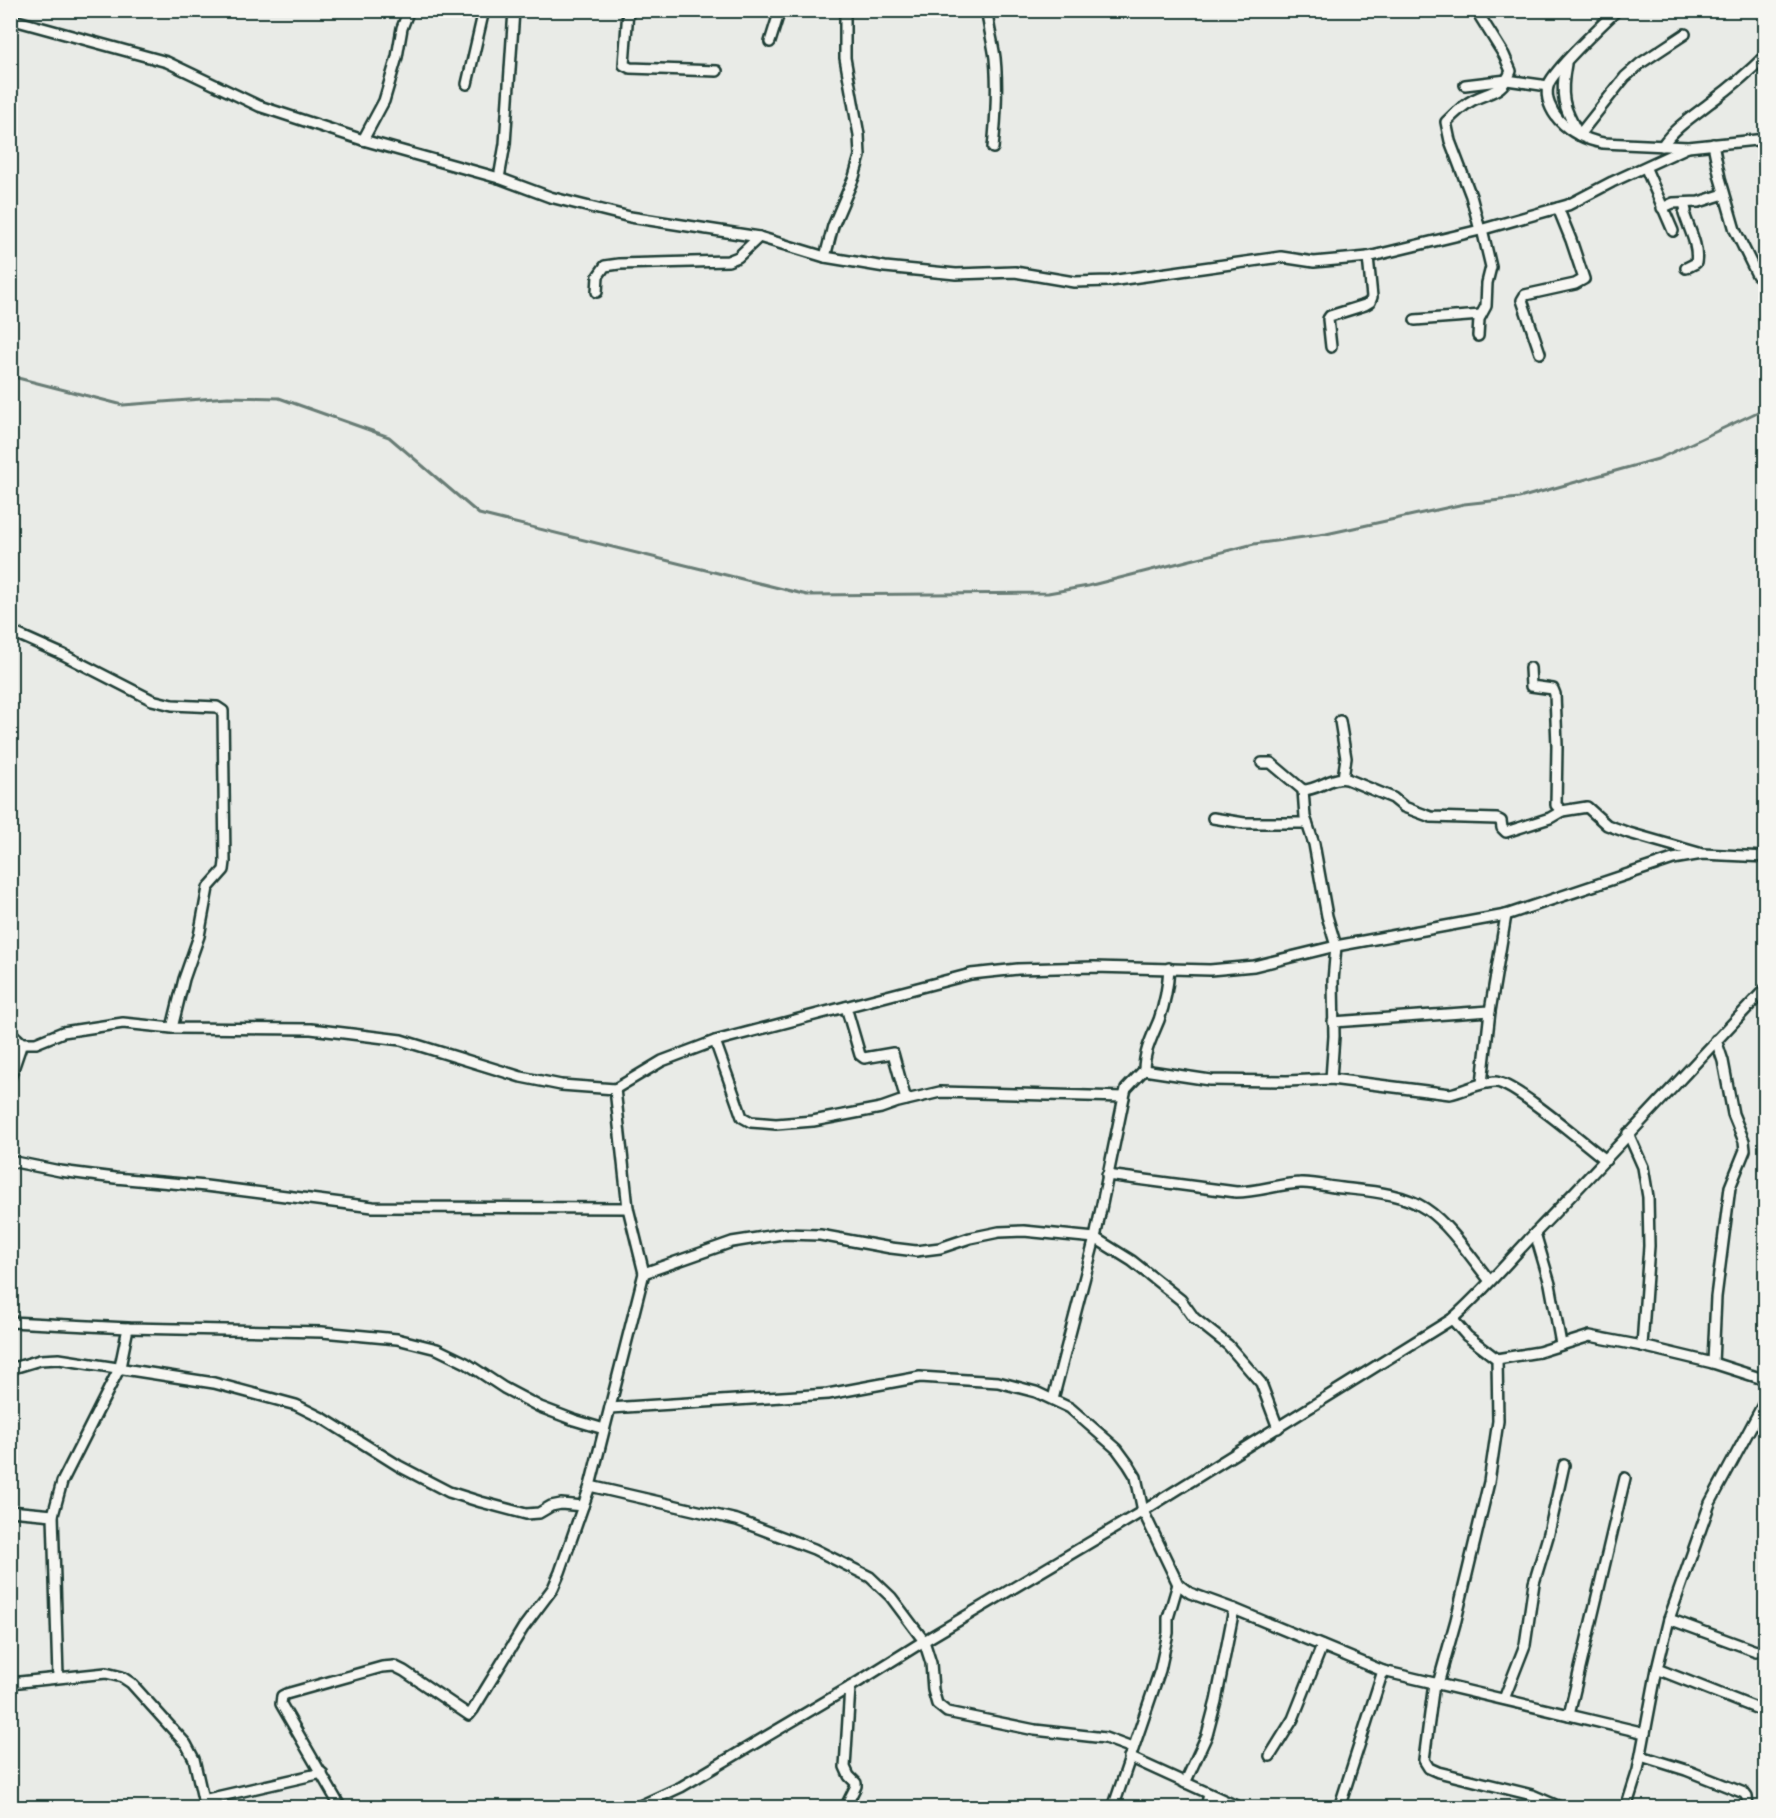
<svg xmlns="http://www.w3.org/2000/svg" width="1776" height="1818" font-family="Caveat,sans-serif">
<rect width="100%" height="100%" fill="#e9ebe7"/>
<filter id="ink" filterUnits="userSpaceOnUse"><feTurbulence type="fractalNoise" baseFrequency=".0167" numOctaves="2"/><feDisplacementMap in="SourceGraphic" scale="12" xChannelSelector="R" yChannelSelector="G"/><feConvolveMatrix kernelMatrix="1 2 1 2 8 2 1 2 1" color-interpolation-filters="sRGB"/></filter>
<g filter="url(#ink)">
<g fill="none" stroke-linecap="round" stroke-linejoin="round">
<polyline stroke="#687c75" stroke-width="3" points="10,376 123,405 228,397 279,398 389,437 479,514 807,595 1048,593 1088,586 1254,544 1326,534 1464,504 1519,498 1658,459 1766,408"/>
<defs>
<g id="minor">
<polyline points="628,10 624,65 630,68 717,71"/>
<path d="M 987,10 C 988,27 993,42 995,58 C 998,88 996,119 993,148"/>
<path d="M 1476,10 L 1504,55 L 1511,71 C 1502,93 1491,91 1473,100 C 1463,105 1454,114 1446,122 L 1450,141 L 1471,196 L 1480,230"/>
<path d="M 1617,10 C 1603,24 1552,71 1548,86 C 1545,98 1551,111 1559,120 C 1571,133 1587,140 1603,143 L 1688,147 L 1766,139"/>
<polyline points="1761,10 1766,13"/>
<polyline points="10,19 167,62 259,106 363,140 499,178 550,197 630,217 759,237 825,257 885,267 956,274 1015,272 1074,282 1110,281 1281,257 1314,262 1368,257 1480,230 1568,205 1612,182 1688,147"/>
<polyline points="770,42 780,10"/>
<path d="M 1566,64 C 1560,96 1563,107 1579,135"/>
<polyline points="467,84 484,10"/>
<polyline points="1465,85 1507,80 1548,86"/>
<polyline points="1579,135 1625,77 1641,63 1685,34"/>
<polyline points="363,140 384,101 397,57 402,28 409,10"/>
<polyline points="1713,144 1720,178 1735,230 1757,275"/>
<path d="M 1662,146 C 1675,127 1693,116 1711,102 C 1730,88 1749,72 1766,55"/>
<polyline points="1647,171 1673,231"/>
<polyline points="499,178 505,144 514,10"/>
<path d="M 1684,203 L 1686,211 L 1684,213 C 1689,229 1699,246 1696,263 L 1686,268"/>
<polyline points="1662,208 1673,203 1699,202 1724,194"/>
<polyline points="825,257 833,226 854,177 860,156 859,135 845,58 845,10"/>
<polyline points="597,292 598,276 605,266 619,264 728,261 738,257 759,237"/>
<polyline points="1415,320 1481,315"/>
<polyline points="1478,336 1479,319 1486,306 1487,283 1491,267 1482,229"/>
<polyline points="1331,347 1328,319 1330,316 1365,305 1370,302 1372,297 1368,257"/>
<polyline points="1540,353 1522,300 1525,295 1575,284 1584,279 1571,240 1558,208"/>
<polyline points="10,631 64,655 152,700 172,705 217,707 223,711 225,862 224,870 208,888 199,936 184,979 172,1028"/>
<polyline points="1530,668 1531,686 1553,689 1555,694 1557,746 1556,805 1562,811 1587,807 1607,825 1629,833 1699,853"/>
<polyline points="1340,721 1346,758 1343,778"/>
<path d="M 1262,763 L 1271,763 L 1303,790 C 1319,790 1330,776 1347,779 L 1393,798 L 1404,807 L 1431,817 L 1497,819 L 1501,821 L 1502,828 L 1506,832 L 1550,818 L 1562,811"/>
<polyline points="1303,790 1305,817 1314,844 1327,916 1336,946 1333,981 1334,1036 1331,1079"/>
<polyline points="1213,818 1244,823 1307,823"/>
<polyline points="846,1007 860,1055 864,1058 893,1053 906,1100"/>
<polyline points="1333,1022 1490,1011"/>
<polyline points="10,1032 22,1043 36,1043 63,1032 123,1023 172,1028 311,1029 401,1040 521,1077 561,1085 615,1089 662,1061 715,1041 971,974 1018,969 1094,967 1210,970 1254,966 1336,946 1506,915 1673,859 1702,854 1766,857"/>
<polyline points="715,1041 742,1117 751,1122 776,1124 813,1121 881,1108 898,1102 940,1092 1124,1097"/>
<path d="M 1144,1070 L 1210,1080 L 1287,1081 L 1331,1079 L 1450,1094 C 1465,1091 1479,1082 1495,1082 C 1514,1082 1587,1146 1606,1160"/>
<polyline points="10,1078 22,1043"/>
<polyline points="1482,1083 1490,1011 1506,915"/>
<polyline points="1628,1133 1643,1167 1648,1197 1649,1246 1642,1346"/>
<polyline points="10,1161 60,1171 115,1178 206,1186 373,1207 628,1208"/>
<path d="M 1107,1175 L 1236,1192 C 1258,1192 1279,1184 1300,1183 C 1314,1182 1328,1187 1342,1188 C 1369,1191 1403,1193 1426,1209 C 1449,1224 1473,1260 1490,1281"/>
<polyline points="1535,1233 1550,1284 1561,1344"/>
<polyline points="644,1273 732,1242 782,1234 820,1235 891,1248 916,1251 940,1248 970,1238 999,1232 1024,1231 1095,1238 1132,1261 1181,1300 1194,1318 1228,1345 1261,1383 1278,1428"/>
<polyline points="1452,1319 1467,1336 1497,1359 1539,1352 1590,1336 1642,1346 1713,1363 1766,1380"/>
<polyline points="10,1322 128,1328 322,1332 397,1339 437,1349 466,1363 504,1388 540,1407 574,1420 604,1429"/>
<polyline points="1713,1363 1716,1297 1730,1187 1745,1150 1744,1141 1733,1114 1723,1061 1716,1040"/>
<polyline points="10,1369 40,1360 59,1359 214,1383 296,1405 324,1419 399,1466 449,1492 481,1502 526,1514 539,1513 551,1506 561,1504 583,1506"/>
<path d="M 1053,1399 L 1095,1238 L 1124,1097 L 1126,1089 L 1144,1070 C 1144,1052 1152,1037 1159,1020 C 1165,1003 1168,986 1169,968"/>
<polyline points="610,1408 828,1394 920,1377 998,1382 1036,1392 1070,1408 1117,1449 1128,1464 1136,1477 1143,1511 1178,1584 1190,1593 1234,1609 1383,1671 1645,1733"/>
<polyline points="590,1486 737,1520 814,1549 870,1577 891,1597 924,1641 931,1663 933,1690 937,1704 947,1712 1035,1730 1105,1738 1132,1748"/>
<polyline points="10,1511 53,1515"/>
<polyline points="1669,1619 1756,1651 1761,1650 1766,1646"/>
<polyline points="1657,1669 1766,1712"/>
<polyline points="58,1677 53,1515 62,1482 120,1367 128,1328"/>
<polyline points="10,1683 106,1673 122,1677 131,1683 186,1744 194,1759 205,1808"/>
<polyline points="1434,1683 1424,1760 1429,1768 1438,1772 1532,1795 1562,1808"/>
<polyline points="1438,1684 1456,1620 1489,1482 1498,1421 1497,1359"/>
<polyline points="1504,1699 1525,1645 1534,1583 1549,1533 1564,1465"/>
<polyline points="1569,1715 1625,1478"/>
<polyline points="1270,1756 1293,1719 1322,1646"/>
<polyline points="1641,1756 1686,1770 1744,1793 1747,1797 1748,1808"/>
<polyline points="1129,1757 1241,1808"/>
<polyline points="1185,1783 1207,1735 1216,1701 1234,1609"/>
<polyline points="203,1800 322,1773"/>
<polyline points="341,1808 281,1704 282,1696 286,1694 382,1667 394,1666 404,1671 469,1715 473,1710 523,1628 553,1588 560,1572 590,1486 644,1273 628,1208 615,1089"/>
<path d="M 635,1808 L 681,1787 L 850,1687 L 924,1641 L 1143,1511 L 1452,1319 C 1483,1292 1509,1260 1537,1231 C 1615,1151 1689,1069 1766,988"/>
<polyline points="845,1808 856,1786 856,1783 849,1776 845,1767 850,1687"/>
<polyline points="1113,1808 1160,1670 1168,1633 1168,1618 1178,1584"/>
<polyline points="1206,1808 1209,1794"/>
<polyline points="1339,1808 1383,1671"/>
<polyline points="1626,1808 1638,1770 1657,1669 1669,1619 1710,1503 1766,1399"/>
</g>
</defs>
<use href="#minor" stroke="#1f3d34" stroke-width="14"/>
<use href="#minor" stroke="#f6f6f2" stroke-width="9"/>
</g>
</g>
<rect width="1776" height="1818" fill="none" stroke="#f6f6f2" stroke-width="36"/>
<rect x="18" y="18" width="1740" height="1782" fill="none" stroke="#1f3d34" stroke-width="2" filter="url(#ink)"/>
</svg>
